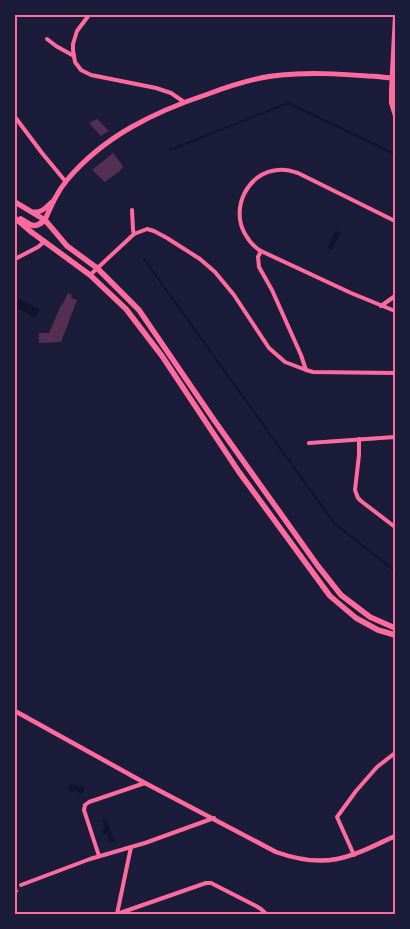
<svg xmlns="http://www.w3.org/2000/svg" width="410" height="929" font-family="'Fira Sans Condensed',sans-serif">
<rect width="100%" height="100%" fill="#1b1b3a"/>
<g fill="#12122b">
<polygon points="336,231 340,233 332,250 327,248"/>
<polygon points="20,299 40,310 35,318 15,307"/>
<polygon points="71,784 83,787 84,791 81,794 77,791 71,792 68,789"/>
<polygon points="106,819 115,841 110,843 107,834 104,834 102,831 105,827 102,820"/>
</g>
<g fill="none" stroke-linecap="round" stroke-linejoin="round">
<g stroke="#12122b" stroke-width="2">
<polyline points="170,150 288,103 395,154"/>
<polyline points="144,259 334,523 395,571"/>
</g>
</g>
<g fill="#542f53">
<polygon points="97,119 109,131 101,136 89,123"/>
<polygon points="113,153 123,166 121,170 105,182 92,170"/>
<polygon points="68,293 72,295 71,298 77,300 61,342 39,343 39,333 49,333 61,305 62,305"/>
</g>
<g fill="none" stroke-linecap="round" stroke-linejoin="round">
<polyline stroke="#ff6b9d" stroke-width="1" points="15,896 18,890"/>
<g stroke="#ff6b9d" stroke-width="4">
<polyline points="89,15 77,31 73,44 73,50 75,62 81,70 91,75 156,88 171,93 184,102"/>
<polyline points="189,15 222,15"/>
<polyline points="395,15 391,90 391,103 395,116"/>
<polyline points="47,39 56,46 74,56"/>
<polyline points="15,117 42,153 66,182"/>
<polyline points="134,234 147,229 154,231 167,238 200,259 215,272 234,295 269,348 285,362 306,370 313,372 395,373"/>
<polyline points="261,251 351,293 395,311"/>
<polyline points="15,259 38,247 45,241"/>
<polyline points="90,275 134,234 133,230 132,210"/>
<polyline points="381,306 395,296"/>
<path d="M 306,370 L 301,355 L 272,290 L 259,267 L 258,257 L 261,251 C 254,247 249,241 245,234 C 230,208 248,172 278,170 C 285,169 292,171 298,173 L 395,221"/>
<polyline points="359,439 359,455 355,490 358,498 361,501 395,527"/>
<polyline points="309,443 395,437"/>
<polyline points="354,855 337,817 356,791 377,767 395,753"/>
<polyline points="99,856 84,810 85,805 89,802 145,783"/>
<polyline points="21,885 90,859 145,843 214,818"/>
<polyline points="117,914 206,883 211,883 256,906 261,909 266,914"/>
<polyline points="117,914 131,847"/>
</g>
<path stroke="#ff6b9d" stroke-width="4.5" d="M 15,711 L 145,783 L 276,852 C 327,870 349,858 395,836"/>
<g stroke="#ff6b9d" stroke-width="5">
<path d="M 34,212 C 42,213 46,207 52,202"/>
<path d="M 45,220 C 51,206 57,192 67,180 C 104,136 154,112 208,94 C 232,85 256,77 281,75 C 310,72 339,74 368,76 C 377,76 386,78 395,78"/>
</g>
<g stroke="#ff6b9d" stroke-width="5.5">
<polyline points="15,202 45,220 67,246 97,268 139,310 214,420 318,566 341,595 370,617 395,628"/>
<polyline points="15,218 30,231 90,275 126,309 162,356 239,472 330,596 356,618 378,630 395,635"/>
<path d="M 21,219 C 32,226 34,229 45,220"/>
</g>
</g>
<rect width="410" height="929" fill="none" stroke="#1b1b3a" stroke-width="32"/>
<rect x="16" y="16" width="378" height="897" fill="none" stroke="#ff6b9d" stroke-width="2"/>
</svg>
